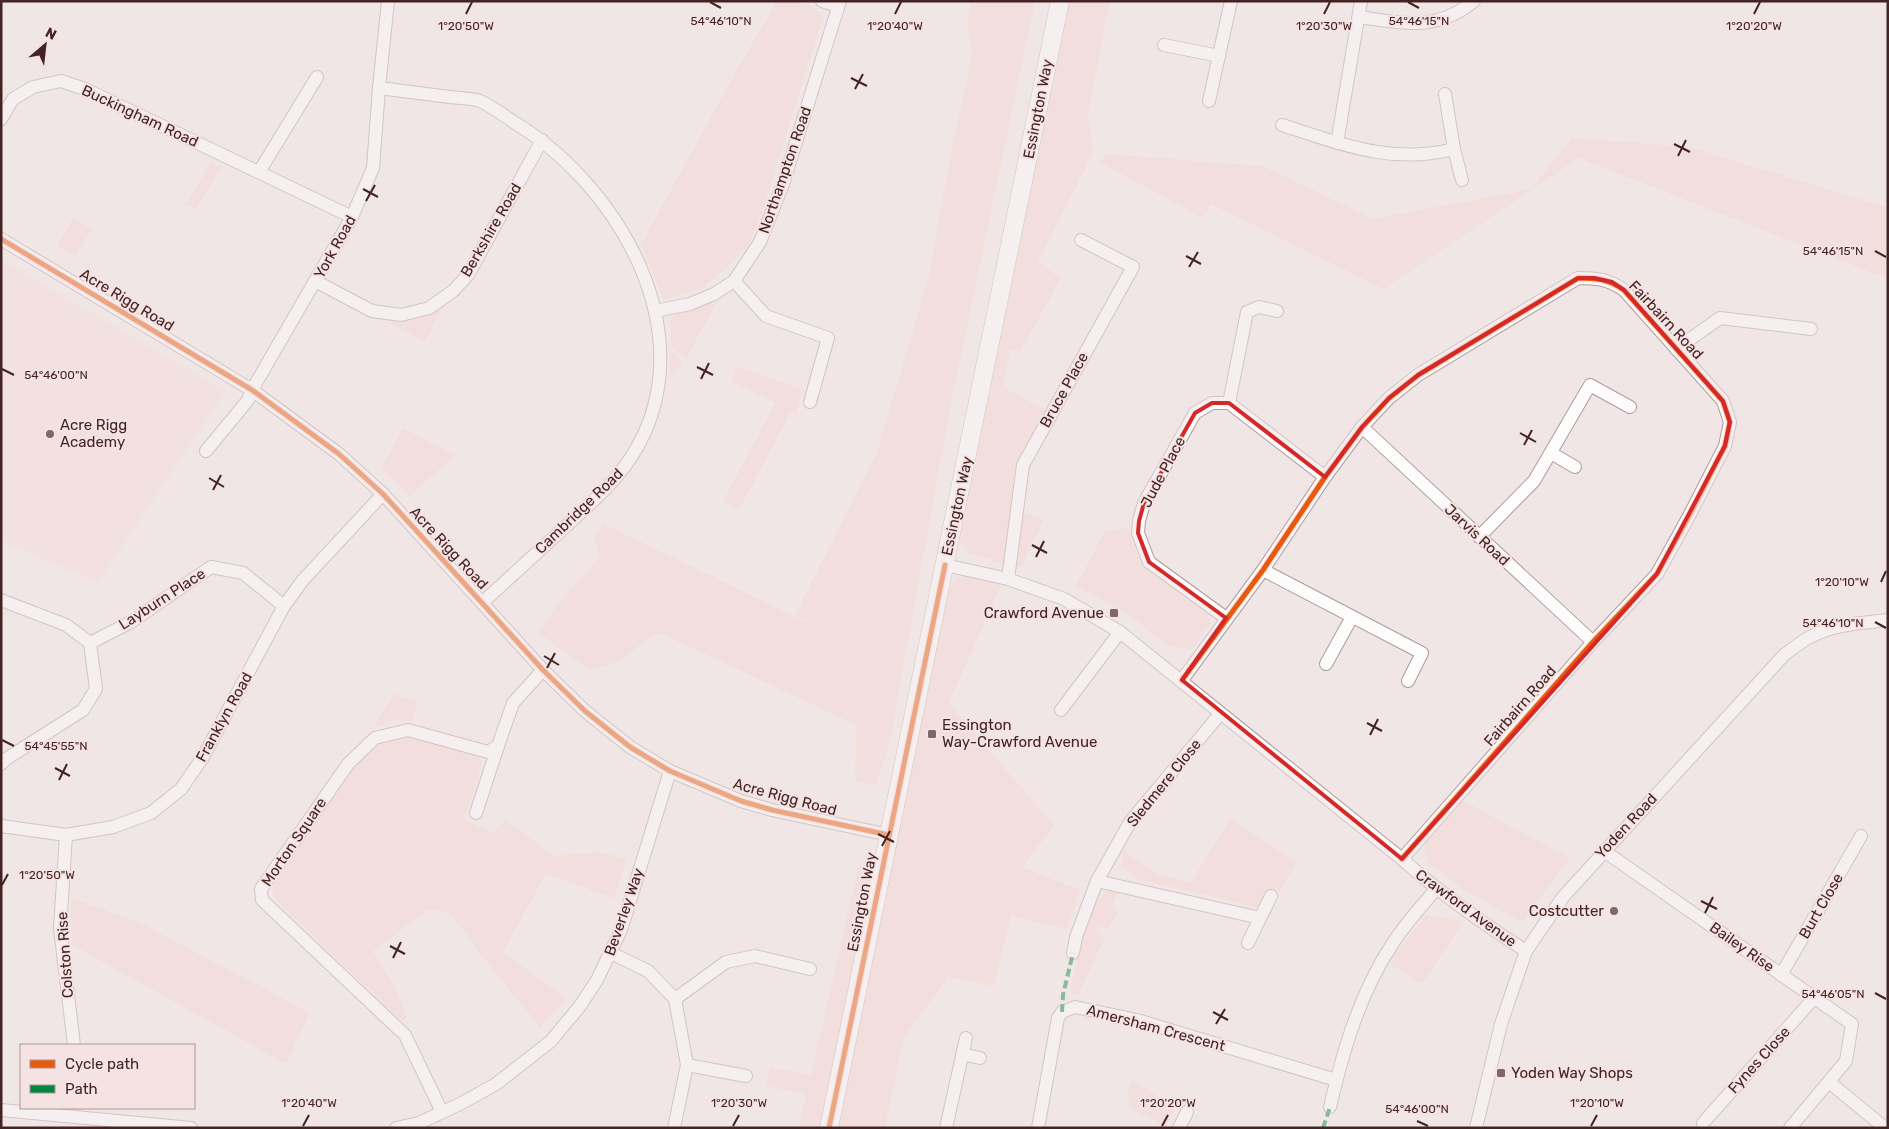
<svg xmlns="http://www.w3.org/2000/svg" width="1889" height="1129" font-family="Rubik,sans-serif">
<rect width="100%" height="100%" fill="#f0e6e6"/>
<polygon fill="#f4dbda" points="1,260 226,391 98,583 1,541"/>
<g fill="#f7d6d5">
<path d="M 777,1 C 798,1 809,0 823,17 L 761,215 L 748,246 L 729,265 L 703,287 L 664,300 L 641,244 L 735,73 Z"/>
<polygon points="972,1 1035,1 950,408 889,747 875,786 855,781 856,725 658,632 619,661 591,670 538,633 559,602 599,559 594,536 604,524 837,637 795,615 877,452 928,280 950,159 972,55 967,20"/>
<polygon points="1068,1 1110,1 1088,112 1093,153 1038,262 1061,278 1021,351 1010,350 1003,387 1051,413 1012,508 1044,520 1021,568 970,554 960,543 959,527 1003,304 1047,108"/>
<polygon points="1572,138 1689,147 1883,206 1888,208 1888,279 1579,158 1383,289 1211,204 1202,217 1100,163 1105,154 1263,166 1373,219 1531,189"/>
<polygon points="211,162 221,168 196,209 186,204"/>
<polygon points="73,218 92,229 76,256 57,246"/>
<polygon points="718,301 686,358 671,345 670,323 673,315"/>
<polygon points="442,309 425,342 388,323 416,319"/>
<polygon points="671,352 683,362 679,369 670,375"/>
<polygon points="736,366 802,389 796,414 791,412 739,510 723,501 775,403 731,381"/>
<polygon points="403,428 456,455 409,496 381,468"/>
<polygon points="1128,528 1139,560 1151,573 1209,616 1211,623 1193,649 1171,647 1123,611 1076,586 1105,531"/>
<polygon points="968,576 1002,583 949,703 1054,826 1022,867 1080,890 1067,929 1011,916 994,986 948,977 903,1039 885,1128 838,1128 949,587 957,579"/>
<polygon points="393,694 418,702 411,721 393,720 373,729"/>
<polygon points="408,733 478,754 482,763 464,820 495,833 505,820 555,856 599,852 627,859 614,898 546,874 503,952 567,999 540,1027 493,970 450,913 428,910 373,951 396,989 407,1018 403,1022 277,901 273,895 273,885 320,812 359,757 384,740"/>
<polygon points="1460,799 1570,858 1523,921 1516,919 1463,889 1429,863 1423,841"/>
<polygon points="1231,819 1297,862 1278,894 1268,890 1259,908 1137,879 1122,867 1123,850 1157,874 1191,882"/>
<polygon points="859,865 876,868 821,1128 799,1128 806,1094 766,1086 770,1068 811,1075"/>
<path d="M 1108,889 L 1118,891 L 1112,906 L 1119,911 L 1108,930 L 1100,925 L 1097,932 L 1105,937 L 1079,994 L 1070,993 C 1076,964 1086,909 1108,889 Z"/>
<polygon points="71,898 141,923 310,1013 286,1064 72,945"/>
<polygon points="1426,915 1464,921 1422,984 1391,965 1393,957"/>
<polygon points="1132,1081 1176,1107 1165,1126 1131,1109 1127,1092"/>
</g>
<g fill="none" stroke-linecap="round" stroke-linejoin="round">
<defs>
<g id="street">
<polyline points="822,1 838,6"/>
<path d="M 1359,17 C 1403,23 1437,32 1474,1"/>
<polyline points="1164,45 1219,56"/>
<path d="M 379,88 C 402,91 426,94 450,97 C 459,98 471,98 480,101 C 491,106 502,114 512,121 C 612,180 697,318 644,434 C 626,474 595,499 564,528 C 537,553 510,577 483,602"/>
<polyline points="1445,94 1454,149 1462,180"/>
<polyline points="1209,101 1231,1"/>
<polyline points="1,119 13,99 33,87 61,81 85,89 352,217"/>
<path d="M 1282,125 C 1341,144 1392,165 1454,149"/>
<polyline points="1337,143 1361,1"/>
<polyline points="259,172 317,77"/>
<polyline points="1,239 252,390 339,454 383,494 543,670 585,711 630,747 670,771 741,801 772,810 889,835"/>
<polyline points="315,281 372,311 401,315 429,308 453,291 468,275 542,140"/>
<polyline points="734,281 766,316 828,338 810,402"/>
<polyline points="655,311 690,304 714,294 734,281 760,242 783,184 840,1"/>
<polyline points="1676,349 1720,318 1811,329"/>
<polyline points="1229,403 1247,312 1259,307 1277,311"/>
<polyline points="1362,427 1593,642"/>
<polyline points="206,451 248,400 252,390 352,217 373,168 379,88 388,1"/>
<polyline points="1551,453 1575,467"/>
<polyline points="1479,537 1534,481 1590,385 1630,407"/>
<path d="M 945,565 L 1008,579 L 1064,599 L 1120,632 L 1402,859 C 1441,894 1482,923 1526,951"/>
<polyline points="1263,570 1422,653 1408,681"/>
<polyline points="1008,579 1023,465 1133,267 1081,240"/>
<polyline points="1,600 66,625 90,643 96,689 83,710 6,759 1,764"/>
<polyline points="1226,618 1149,562 1138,533 1139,521 1144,503 1195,413 1212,403 1229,403 1325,477"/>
<polyline points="90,643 131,622 211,567 243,573 284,606"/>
<polyline points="1326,664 1352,617"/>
<path d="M 1182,680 L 1263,570 L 1325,477 L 1362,427 L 1389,398 L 1418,375 L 1578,278 C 1597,278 1608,279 1624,290 L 1723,401 L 1730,422 L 1725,446 L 1688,518 L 1657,574 L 1593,642 L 1402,859"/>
<polyline points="1061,710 1120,632"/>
<polyline points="476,813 498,746"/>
<polyline points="1,826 66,835 113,827 151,813 181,789 203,757 284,606 303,580 383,494"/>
<polyline points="66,835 60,928 74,1045"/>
<polyline points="1604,851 1852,1024 1846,1061 1790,1128"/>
<polyline points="1097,881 1260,918"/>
<polyline points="1248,943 1271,896"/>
<polyline points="611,953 648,971 675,999 687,1065 674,1128"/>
<polyline points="1073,953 1076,937 1097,881 1130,822 1220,714"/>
<polyline points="1781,975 1861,836"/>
<polyline points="675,999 726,962 755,956 810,969"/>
<polyline points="962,1054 980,1058"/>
<polyline points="687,1065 746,1076"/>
<polyline points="1829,1082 1885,1128"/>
<path d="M 1330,1107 C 1343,1051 1360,992 1393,943 C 1405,924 1421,907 1436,889"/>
<polyline points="1,1110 191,1128"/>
<polyline points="442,1112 405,1035 262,900 261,889 348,764 375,738 408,730 488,752 498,746 513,703 543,670"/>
<polyline points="1703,1123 1814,998"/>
<polyline points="396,1128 419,1123 462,1103 496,1084 551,1041 580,1006 597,980 621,930 670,771"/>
<polyline points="946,1128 966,1038"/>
<polyline points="1038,1128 1058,1018 1062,1012 1075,1007 1137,1020 1336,1080"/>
<polyline points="1179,1128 1187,1112"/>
<path d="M 1476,1128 L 1501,1024 L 1526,951 L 1563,897 L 1784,655 C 1792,649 1801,642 1810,637 C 1834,624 1861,623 1888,620"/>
</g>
<polyline id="secondary" points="829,1128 1060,1"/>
</defs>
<use href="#street" stroke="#ae9c9c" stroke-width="14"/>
<use href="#secondary" stroke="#ae9c9c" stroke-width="19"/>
<use href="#street" stroke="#fdfbfb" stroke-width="12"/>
<use href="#secondary" stroke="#fdfbfb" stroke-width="18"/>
<g stroke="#00873e" stroke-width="4" stroke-dasharray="8 4" stroke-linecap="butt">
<polyline points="1062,1012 1063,995 1073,953"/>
<polyline points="1323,1128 1330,1107"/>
</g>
<defs>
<g id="cycleway">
<polyline points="1,239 252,390 339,454 383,494 543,670 585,711 630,747 670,771 741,801 772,810 889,835"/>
<path d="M 1182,680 L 1263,570 L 1325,477 L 1362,427 L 1389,398 L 1418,375 L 1578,278 C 1597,278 1608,279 1624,290 L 1723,401 L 1730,422 L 1725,446 L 1688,518 L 1657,574 L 1593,642 L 1402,859"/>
<polyline points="829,1128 945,565"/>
</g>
</defs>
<use href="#cycleway" stroke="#f4e3e2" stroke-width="8"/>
<use href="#cycleway" stroke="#e8590c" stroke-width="5"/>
</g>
<path d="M0 0H1889V1129H0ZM 1578,278 L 1594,278 L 1612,282 L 1624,290 L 1723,401 L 1730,422 L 1725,446 L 1657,574 L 1402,859 L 1182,680 L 1226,618 L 1149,562 L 1138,533 L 1139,521 L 1144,503 L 1195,413 L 1212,403 L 1229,403 L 1325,477 L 1362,427 L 1389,398 L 1418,375 Z" fill="#f0e6e6" fill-opacity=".55" fill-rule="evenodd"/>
<path fill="none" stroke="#d62828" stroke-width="4" stroke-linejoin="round" d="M 1578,278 L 1594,278 L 1612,282 L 1624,290 L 1723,401 L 1730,422 L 1725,446 L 1657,574 L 1402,859 L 1182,680 L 1226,618 L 1149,562 L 1138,533 L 1139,521 L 1144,503 L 1195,413 L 1212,403 L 1229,403 L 1325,477 L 1362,427 L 1389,398 L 1418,375 Z"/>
<path fill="none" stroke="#432323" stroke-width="2" d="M 710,2 L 721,8M 1408,2 L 1419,8M 466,14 L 472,2M 895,14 L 901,2M 1324,14 L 1330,2M 1754,14 L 1760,2M 851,78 L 867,86M 855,89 L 863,74M 1674,144 L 1690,152M 1678,156 L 1686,140M 363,189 L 378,197M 366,201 L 375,185M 1875,251 L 1886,257M 1186,256 L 1201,264M 1189,267 L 1198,252M 697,367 L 713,375M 2,369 L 14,375M 701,379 L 709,363M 1520,433 L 1536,442M 1524,445 L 1532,430M 209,478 L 224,487M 213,490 L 221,475M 1032,545 L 1047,553M 1036,557 L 1044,541M 1881,582 L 1886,571M 1875,622 L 1886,628M 544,656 L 559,665M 547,668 L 555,653M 1367,723 L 1382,731M 1370,735 L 1378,719M 2,740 L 14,746M 55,768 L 70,776M 59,780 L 67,764M 878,834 L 894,842M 882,846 L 890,831M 2,885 L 8,874M 1701,901 L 1717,909M 1705,913 L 1713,897M 390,946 L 405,954M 393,958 L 401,942M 1875,993 L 1886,999M 1213,1012 L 1228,1020M 1216,1024 L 1225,1009M 1417,1121 L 1428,1126M 303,1126 L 309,1115M 733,1126 L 739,1115M 1162,1126 L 1168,1115M 1591,1126 L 1597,1115"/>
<g fill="#806767" stroke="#f4e3e2" stroke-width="2">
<circle cx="50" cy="434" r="5"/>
<rect x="1109" y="608" width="10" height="10" rx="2.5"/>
<rect x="927" y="729" width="10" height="10" rx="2.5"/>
<circle cx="1614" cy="911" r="5"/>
<rect x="1496" y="1068" width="10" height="10" rx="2.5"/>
</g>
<g text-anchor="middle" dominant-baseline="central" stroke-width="4" stroke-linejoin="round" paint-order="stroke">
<g font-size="15" fill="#432323" stroke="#f4e3e2">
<text transform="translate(1038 109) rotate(-79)">Essington Way</text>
<text transform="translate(140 116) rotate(25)">Buckingham Road</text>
<text transform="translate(785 170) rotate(-71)">Northampton Road</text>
<text transform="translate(491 230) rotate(-60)">Berkshire Road</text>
<text transform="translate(335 247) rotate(-61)">York Road</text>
<text transform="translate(127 300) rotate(31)">Acre Rigg Road</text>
<text transform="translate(1666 320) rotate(47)">Fairbairn Road</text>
<text transform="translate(1064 390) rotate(-61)">Bruce Place</text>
<text transform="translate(1163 472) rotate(-62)">Jude Place</text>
<text transform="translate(957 506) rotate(-78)">Essington Way</text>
<text transform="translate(579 511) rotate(-44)">Cambridge Road</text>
<text transform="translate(1477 535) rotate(43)">Jarvis Road</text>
<text transform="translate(449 548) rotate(47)">Acre Rigg Road</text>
<text transform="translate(162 599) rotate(-33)">Layburn Place</text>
<text transform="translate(1520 706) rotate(-49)">Fairbairn Road</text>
<text transform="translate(224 717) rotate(-61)">Franklyn Road</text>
<text transform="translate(1164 783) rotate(-51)">Sledmere Close</text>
<text transform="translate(785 797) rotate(15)">Acre Rigg Road</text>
<text transform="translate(1626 826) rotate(-47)">Yoden Road</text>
<text transform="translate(294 842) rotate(-56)">Morton Square</text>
<text transform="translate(862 902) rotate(-79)">Essington Way</text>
<text transform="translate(1821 906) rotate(-60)">Burt Close</text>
<text transform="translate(1466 908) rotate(36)">Crawford Avenue</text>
<text transform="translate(624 912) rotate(-71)">Beverley Way</text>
<text transform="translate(1742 947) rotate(35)">Bailey Rise</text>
<text transform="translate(65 955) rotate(-94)">Colston Rise</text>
<text transform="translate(1156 1028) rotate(15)">Amersham Crescent</text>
<text transform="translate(1759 1060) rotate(-48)">Fynes Close</text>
</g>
<g font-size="15" fill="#432323" stroke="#f4e3e2" text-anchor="start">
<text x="60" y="425">Acre Rigg<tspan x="60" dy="17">Academy</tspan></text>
<text x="1104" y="613" text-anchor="end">Crawford Avenue</text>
<text x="942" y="725">Essington<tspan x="942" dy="17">Way-Crawford Avenue</tspan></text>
<text x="1604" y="911" text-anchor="end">Costcutter</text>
<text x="1511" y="1073">Yoden Way Shops</text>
</g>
</g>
<g font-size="12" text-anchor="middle" fill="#432323" stroke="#f4e3e2" stroke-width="4" stroke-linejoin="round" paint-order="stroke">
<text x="721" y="25">54°46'10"N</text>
<text x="1419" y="25">54°46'15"N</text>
<text x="466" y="30">1°20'50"W</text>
<text x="895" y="30">1°20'40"W</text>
<text x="1324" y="30">1°20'30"W</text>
<text x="1754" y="30">1°20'20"W</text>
<text x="1833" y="255">54°46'15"N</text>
<text x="56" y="379">54°46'00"N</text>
<text x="1842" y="586">1°20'10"W</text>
<text x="1833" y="627">54°46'10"N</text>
<text x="56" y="750">54°45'55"N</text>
<text x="47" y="879">1°20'50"W</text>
<text x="1833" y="998">54°46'05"N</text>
<text x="309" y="1107">1°20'40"W</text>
<text x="739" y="1107">1°20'30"W</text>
<text x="1168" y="1107">1°20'20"W</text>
<text x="1597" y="1107">1°20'10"W</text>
<text x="1417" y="1113">54°46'00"N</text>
</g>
<rect width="1889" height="1129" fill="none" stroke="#432323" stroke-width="5"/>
<rect x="20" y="1044" width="175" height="65" fill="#f4e3e2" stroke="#ad9696"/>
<rect x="30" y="1060" width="25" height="8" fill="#e8590c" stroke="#ad9696"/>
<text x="65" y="1069" font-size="15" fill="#432323">Cycle path</text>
<rect x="30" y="1085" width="25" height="8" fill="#00873e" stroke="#ad9696"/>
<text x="65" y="1094" font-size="15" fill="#432323">Path</text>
<g transform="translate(45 45) rotate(28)" stroke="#f4e3e2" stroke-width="4" paint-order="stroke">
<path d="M0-4L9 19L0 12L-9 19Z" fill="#432323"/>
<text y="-8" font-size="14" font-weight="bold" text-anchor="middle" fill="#432323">N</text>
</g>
</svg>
